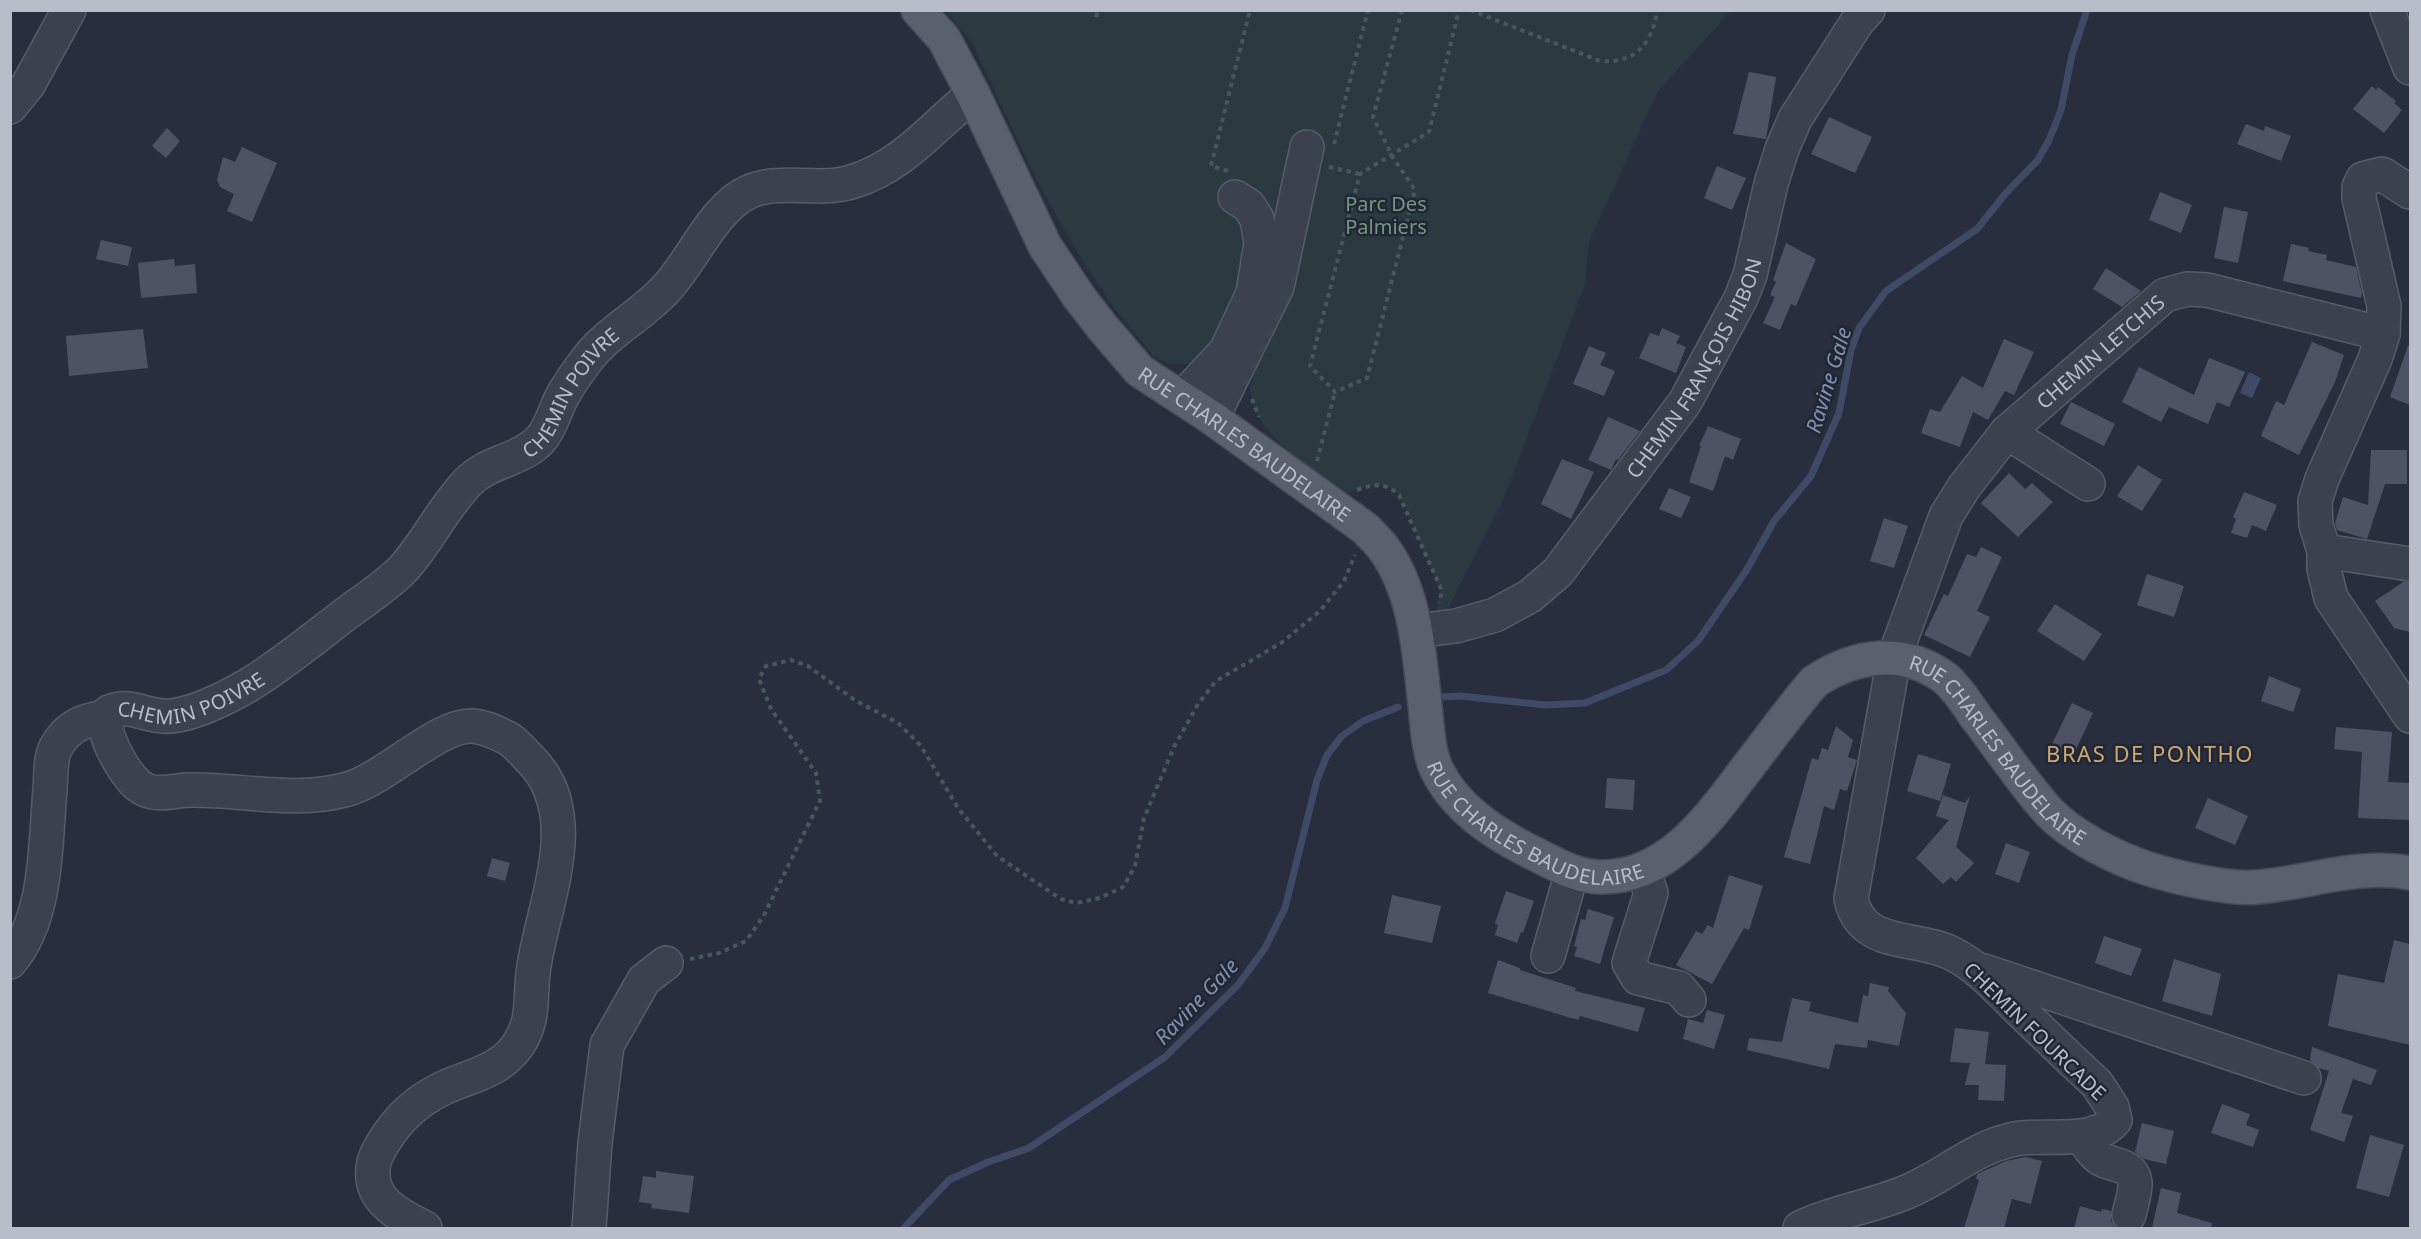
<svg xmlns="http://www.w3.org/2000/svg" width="2421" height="1239" font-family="'Noto Sans',sans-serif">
<rect width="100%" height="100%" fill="#292e3f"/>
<path fill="#2b3a40" d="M 946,11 L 1731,11 L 1658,91 L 1589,242 L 1585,284 L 1502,503 L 1446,613 L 1437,609 L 1441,591 L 1399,495 C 1381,479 1369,486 1348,493 C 1315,471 1252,434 1250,390 C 1250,385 1253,378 1255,372 L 1211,350 L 1190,364 L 1167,364 L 1153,355 L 1114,308 L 1073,245 L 1037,181 L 972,43 Z"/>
<polygon fill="#404a66" points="2249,372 2261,378 2252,398 2240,393"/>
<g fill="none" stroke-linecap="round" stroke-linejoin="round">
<g stroke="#404a66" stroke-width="7">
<polyline points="1441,697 1460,696 1546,705 1585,703 1666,670 1698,641 1746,571 1774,521 1811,476 1839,413 1851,350 1859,328 1886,291 1977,229 2006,193 2038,160 2049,140 2061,110 2072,55 2087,10"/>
<polyline points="904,1228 949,1180 988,1162 1029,1148 1165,1057 1238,985 1265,948 1285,908 1317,780 1327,755 1342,736 1363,721 1398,707"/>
</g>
</g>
<g fill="#4d5365">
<polygon points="1749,72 1776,77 1766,139 1733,134"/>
<polygon points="2372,86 2376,90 2378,87 2396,101 2394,103 2402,110 2384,133 2353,109"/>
<polygon points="1829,117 1872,137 1855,173 1811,154"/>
<polygon points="2246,124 2264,131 2265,126 2291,136 2281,161 2237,144"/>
<polygon points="167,128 180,141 166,158 152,146"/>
<polygon points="242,147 277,163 252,222 227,211 234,194 220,187 217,180 223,157 235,162"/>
<polygon points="1717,166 1746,178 1732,210 1704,198"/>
<polygon points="2160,192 2192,205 2181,233 2149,220"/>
<polygon points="2224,207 2248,212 2238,263 2214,258"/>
<polygon points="101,240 132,247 128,266 96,259"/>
<polygon points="1786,243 1816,259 1796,306 1791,304 1780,330 1763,323 1775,297 1770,295 1776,282 1773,280"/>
<polygon points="2291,244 2309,248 2308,251 2327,255 2326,260 2356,267 2362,293 2361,298 2283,281"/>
<polygon points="174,259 175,266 195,264 197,293 141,298 138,263"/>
<polygon points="2106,268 2141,291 2122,307 2093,289"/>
<polygon points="1662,328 1680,336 1676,343 1686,347 1676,373 1639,358 1650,333 1659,336"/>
<polygon points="143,329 148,368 69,376 66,336"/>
<polygon points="2004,339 2034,352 2014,395 2005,391 1988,420 1973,412 1960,447 1921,433 1930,409 1940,412 1962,376 1983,388"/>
<polygon points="2312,342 2344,355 2335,382 2299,455 2261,436 2276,401 2284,405"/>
<polygon points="1589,346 1606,353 1600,365 1615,371 1604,396 1573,384"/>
<polygon points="2408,346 2410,346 2410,405 2390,397"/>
<polygon points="2209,358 2245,372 2229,407 2217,402 2208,424 2169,407 2161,422 2122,402 2139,367 2194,395"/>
<polygon points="2071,402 2115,424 2104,446 2060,424"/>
<polygon points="1608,417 1640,431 1618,460 1616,459 1611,470 1588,460"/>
<polygon points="1708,426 1741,439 1733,460 1725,456 1713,491 1689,482 1701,446 1699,446"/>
<polygon points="2371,450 2407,450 2407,484 2385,484 2367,539 2337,530 2335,523 2343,497 2368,505"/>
<polygon points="1562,459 1594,472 1571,519 1541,504"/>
<polygon points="2138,465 2162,480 2142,511 2117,496"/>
<polygon points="2009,473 2025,489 2032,483 2053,502 2018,537 1981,503"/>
<polygon points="1669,488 1691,497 1681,518 1659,509"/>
<polygon points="2244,492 2277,505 2266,531 2252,525 2247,538 2231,533 2236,519 2233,517"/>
<polygon points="1884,518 1908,526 1894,568 1870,561"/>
<polygon points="1981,547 2002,557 1977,611 1990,617 1970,657 1924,635 1944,594 1948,596 1967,554 1976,557"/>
<polygon points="2147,574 2184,586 2174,617 2137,605"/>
<polygon points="2403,582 2410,582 2410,632 2394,628 2375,601"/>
<polygon points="2055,604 2102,634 2084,661 2037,631"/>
<polygon points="2269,676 2301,689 2293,712 2261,701"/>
<polygon points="2072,703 2093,713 2072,758 2050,748"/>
<polygon points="1836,726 1853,740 1848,757 1857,760 1847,791 1840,789 1834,810 1824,806 1810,864 1784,857 1812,758 1818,760 1822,748 1828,750"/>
<polygon points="2336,727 2392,732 2388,782 2410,783 2410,820 2358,818 2362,752 2334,749"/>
<polygon points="1918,754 1951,764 1940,801 1907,791"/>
<polygon points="1607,778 1635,780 1633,810 1605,808"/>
<polygon points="1943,795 1965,803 1970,796 1956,847 1974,863 1956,882 1951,877 1943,884 1916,858 1949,820 1936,816"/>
<polygon points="2208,798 2248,816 2235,845 2195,828"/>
<polygon points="2006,843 2030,852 2019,883 1995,874"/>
<polygon points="492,858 510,863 505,881 487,876"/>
<polygon points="1729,875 1763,886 1749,930 1744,928 1712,984 1676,965 1696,931 1702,934 1708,925 1713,928"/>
<polygon points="1506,891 1534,901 1523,933 1521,932 1517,943 1495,935 1498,925 1495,923"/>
<polygon points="1392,895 1441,906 1432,943 1384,933"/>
<polygon points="1588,909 1614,917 1600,964 1574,956 1577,947 1574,946 1581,919 1585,920"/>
<polygon points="2104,936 2142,949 2131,976 2095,963"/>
<polygon points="2394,940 2410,944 2410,1045 2328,1026 2338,974 2384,983"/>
<polygon points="2174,959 2221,974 2212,1016 2162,1001"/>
<polygon points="1498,960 1520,968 1520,970 1576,988 1575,991 1645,1008 1638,1032 1580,1016 1578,1020 1488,993"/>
<polygon points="1870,983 1889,987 1888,991 1906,1013 1899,1046 1868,1040 1867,1048 1835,1044 1829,1069 1747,1050 1749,1038 1782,1042 1792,998 1811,1002 1809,1011 1858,1023 1863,995 1868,996"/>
<polygon points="1707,1010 1725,1015 1714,1049 1683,1039 1688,1019 1703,1023"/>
<polygon points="1955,1028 1989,1032 1985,1064 2006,1065 2004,1101 1978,1100 1979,1085 1965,1085 1970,1063 1950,1062"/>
<polygon points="2312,1047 2377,1070 2371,1085 2353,1079 2341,1113 2353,1116 2344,1142 2310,1130 2329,1071 2319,1068 2310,1060"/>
<polygon points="2222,1104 2250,1114 2246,1125 2259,1130 2253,1147 2211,1133"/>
<polygon points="2142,1123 2174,1131 2166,1164 2144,1159 2135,1152"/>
<polygon points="2370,1135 2404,1145 2389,1197 2356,1188"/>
<polygon points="2025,1157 2042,1161 2031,1204 2012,1199 2004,1228 1964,1228 1979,1180 1976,1179 1977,1174 2006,1161"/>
<polygon points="656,1171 694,1176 689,1213 651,1208 652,1204 639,1202 643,1176 656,1178"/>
<polygon points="2161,1188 2181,1193 2177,1213 2212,1223 2211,1228 2152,1228"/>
<polygon points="2080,1206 2101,1212 2102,1209 2111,1211 2111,1221 2116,1228 2074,1228"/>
</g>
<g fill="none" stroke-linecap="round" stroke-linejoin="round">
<defs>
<g id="minor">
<polyline points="2387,10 2410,68"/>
<polyline points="10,107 28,85 69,10"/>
<polyline points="2410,192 2382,174 2363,179 2359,187 2359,198 2384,306 2383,334 2375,359 2322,479 2315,501 2316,525 2324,551 2324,569 2331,598 2410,716"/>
<polyline points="1182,398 1226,351 1253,293 1261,243 1257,219 1249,206 1235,197"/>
<polyline points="1212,418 1277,287 1307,147"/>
<polyline points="2007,432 2088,484"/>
<polyline points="2324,551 2410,564"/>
<path id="s1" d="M 1416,631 L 1456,626 L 1495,615 L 1530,596 L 1558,572 L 1685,402 L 1741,298 L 1750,275 L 1771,184 L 1782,149 L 1795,119 L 1857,22 L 1868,10"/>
<polyline points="1643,870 1651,893 1629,963 1638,978 1679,988 1689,1000"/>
<polyline points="1548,956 1572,872"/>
<path d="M 10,962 C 48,917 45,845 50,790 C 51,778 50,760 55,749 C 66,727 83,720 106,717"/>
<polyline points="1984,971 2304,1078"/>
<path d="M 2083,1136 C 2088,1146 2092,1153 2101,1159 C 2113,1166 2133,1164 2135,1182 C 2136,1191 2131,1205 2129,1215"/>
<path id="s2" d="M 425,1228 C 397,1214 366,1199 374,1162 C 377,1151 383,1143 389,1134 C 404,1112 425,1096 448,1086 C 474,1075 501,1070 518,1045 C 536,1018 529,996 534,966 C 544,901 586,813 529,758 C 523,752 517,744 509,739 C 500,734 484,727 473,726 C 440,723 385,779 348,789 C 295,804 242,789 190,790 C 176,790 159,796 146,790 C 136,786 129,776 123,767 C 114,752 100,729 109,712 C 129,703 143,715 163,716 C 187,718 226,698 247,686 C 282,665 314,638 347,613 C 366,599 388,585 404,568 C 428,541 443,508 468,482 C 488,461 520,461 540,440 C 551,428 555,409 563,395 C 569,384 577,373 585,362 C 606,333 639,317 664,291 C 690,264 704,227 733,202 C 767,172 811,194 851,182 C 901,168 934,126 973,94"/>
<polyline points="589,1228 595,1143 607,1045 644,980 666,963"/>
<path id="s3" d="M 1800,1228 C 1833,1212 1870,1207 1904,1193 C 1943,1178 1973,1147 2015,1139 C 2046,1133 2093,1146 2115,1120 L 2112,1107 L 2097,1084 C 2069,1058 2041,1031 2013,1004 C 1995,986 1977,966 1953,954 C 1916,935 1862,949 1851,899 L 1894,658 L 1946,516 L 1964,487 L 2007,432 L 2165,295 L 2187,289 L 2207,290 L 2383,334"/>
</g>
<g id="major">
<path id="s4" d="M 918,10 L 944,39 L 973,94 L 1045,246 L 1079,297 L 1103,328 L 1140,371 L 1212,418 L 1366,529 C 1372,536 1379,542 1384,549 C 1416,593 1419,653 1425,705 C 1427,725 1428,749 1436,768 C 1454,807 1492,832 1529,851 C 1552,862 1575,877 1601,877 C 1670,878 1712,814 1750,764 C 1771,737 1791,709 1814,682 C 1854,655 1903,647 1945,678 C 1957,688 1967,704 1976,717 C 2000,748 2022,782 2048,811 C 2072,836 2113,857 2146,868 C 2173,877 2230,890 2257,887 C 2308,883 2359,863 2410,873"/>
</g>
</defs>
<use href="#minor" stroke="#575c69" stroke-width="36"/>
<use href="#major" stroke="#464a58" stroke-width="36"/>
<g stroke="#49575d" stroke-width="4" stroke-dasharray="4.5 4.5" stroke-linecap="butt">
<polyline points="1402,10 1373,117 1392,156 1415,190 1367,378 1335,392 1310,366 1360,174 1429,132 1459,10"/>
<path d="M 1470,10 L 1600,61 C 1635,64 1653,43 1657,10"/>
<polyline points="1096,17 1098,10"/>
<polyline points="1334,144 1368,10"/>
<polyline points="1329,167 1360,174"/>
<polyline points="1228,171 1211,166 1250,10"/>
<polyline points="1252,399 1259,417"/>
<polyline points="1317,461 1335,392"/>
<path d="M 1357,490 C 1374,484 1385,482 1399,495 L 1442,591 L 1439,603"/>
<polyline points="690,959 719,953 746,941 763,917 820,801 816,773 771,709 759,679 766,666 791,660 808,666 856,701 898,723 921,746 958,808 997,856 1061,899 1076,903 1100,898 1123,887 1135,866 1144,818 1174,747 1198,704 1216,681 1281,643 1320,611 1344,581 1355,555"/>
</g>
<use href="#minor" stroke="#3c414f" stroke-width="33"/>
<use href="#major" stroke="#5b606f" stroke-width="33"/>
</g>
<g text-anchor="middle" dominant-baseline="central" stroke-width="5" stroke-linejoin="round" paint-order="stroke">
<g font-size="20" fill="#739881" stroke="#212634">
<text x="1386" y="203">Parc Des<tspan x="1386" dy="23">Palmiers</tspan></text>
</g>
<g font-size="20" fill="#b9bdc9" stroke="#212634">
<text stroke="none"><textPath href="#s3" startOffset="1320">CHEMIN LETCHIS</textPath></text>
<text stroke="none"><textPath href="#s1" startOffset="404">CHEMIN FRANÇOIS HIBON</textPath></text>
<text stroke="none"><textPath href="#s2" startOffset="1676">CHEMIN POIVRE</textPath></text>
<text stroke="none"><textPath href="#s4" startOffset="554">RUE CHARLES BAUDELAIRE</textPath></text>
<text stroke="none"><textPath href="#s2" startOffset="1172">CHEMIN POIVRE</textPath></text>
<text stroke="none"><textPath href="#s4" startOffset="1688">RUE CHARLES BAUDELAIRE</textPath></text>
<text stroke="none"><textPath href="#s4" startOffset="1077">RUE CHARLES BAUDELAIRE</textPath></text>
<text transform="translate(2035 1031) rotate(44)">CHEMIN FOURCADE</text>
</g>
<g font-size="21" font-style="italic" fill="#848eae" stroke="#212634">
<text transform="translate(1828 380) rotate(-73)">Ravine Gale</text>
<text transform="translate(1196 1001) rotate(-46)">Ravine Gale</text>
</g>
<g font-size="22" letter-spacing="1.5" fill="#cca872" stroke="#212634">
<text x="2150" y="753">BRAS DE PONTHO</text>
</g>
</g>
<rect width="2421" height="1239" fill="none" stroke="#b9bdc9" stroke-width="24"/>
</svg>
